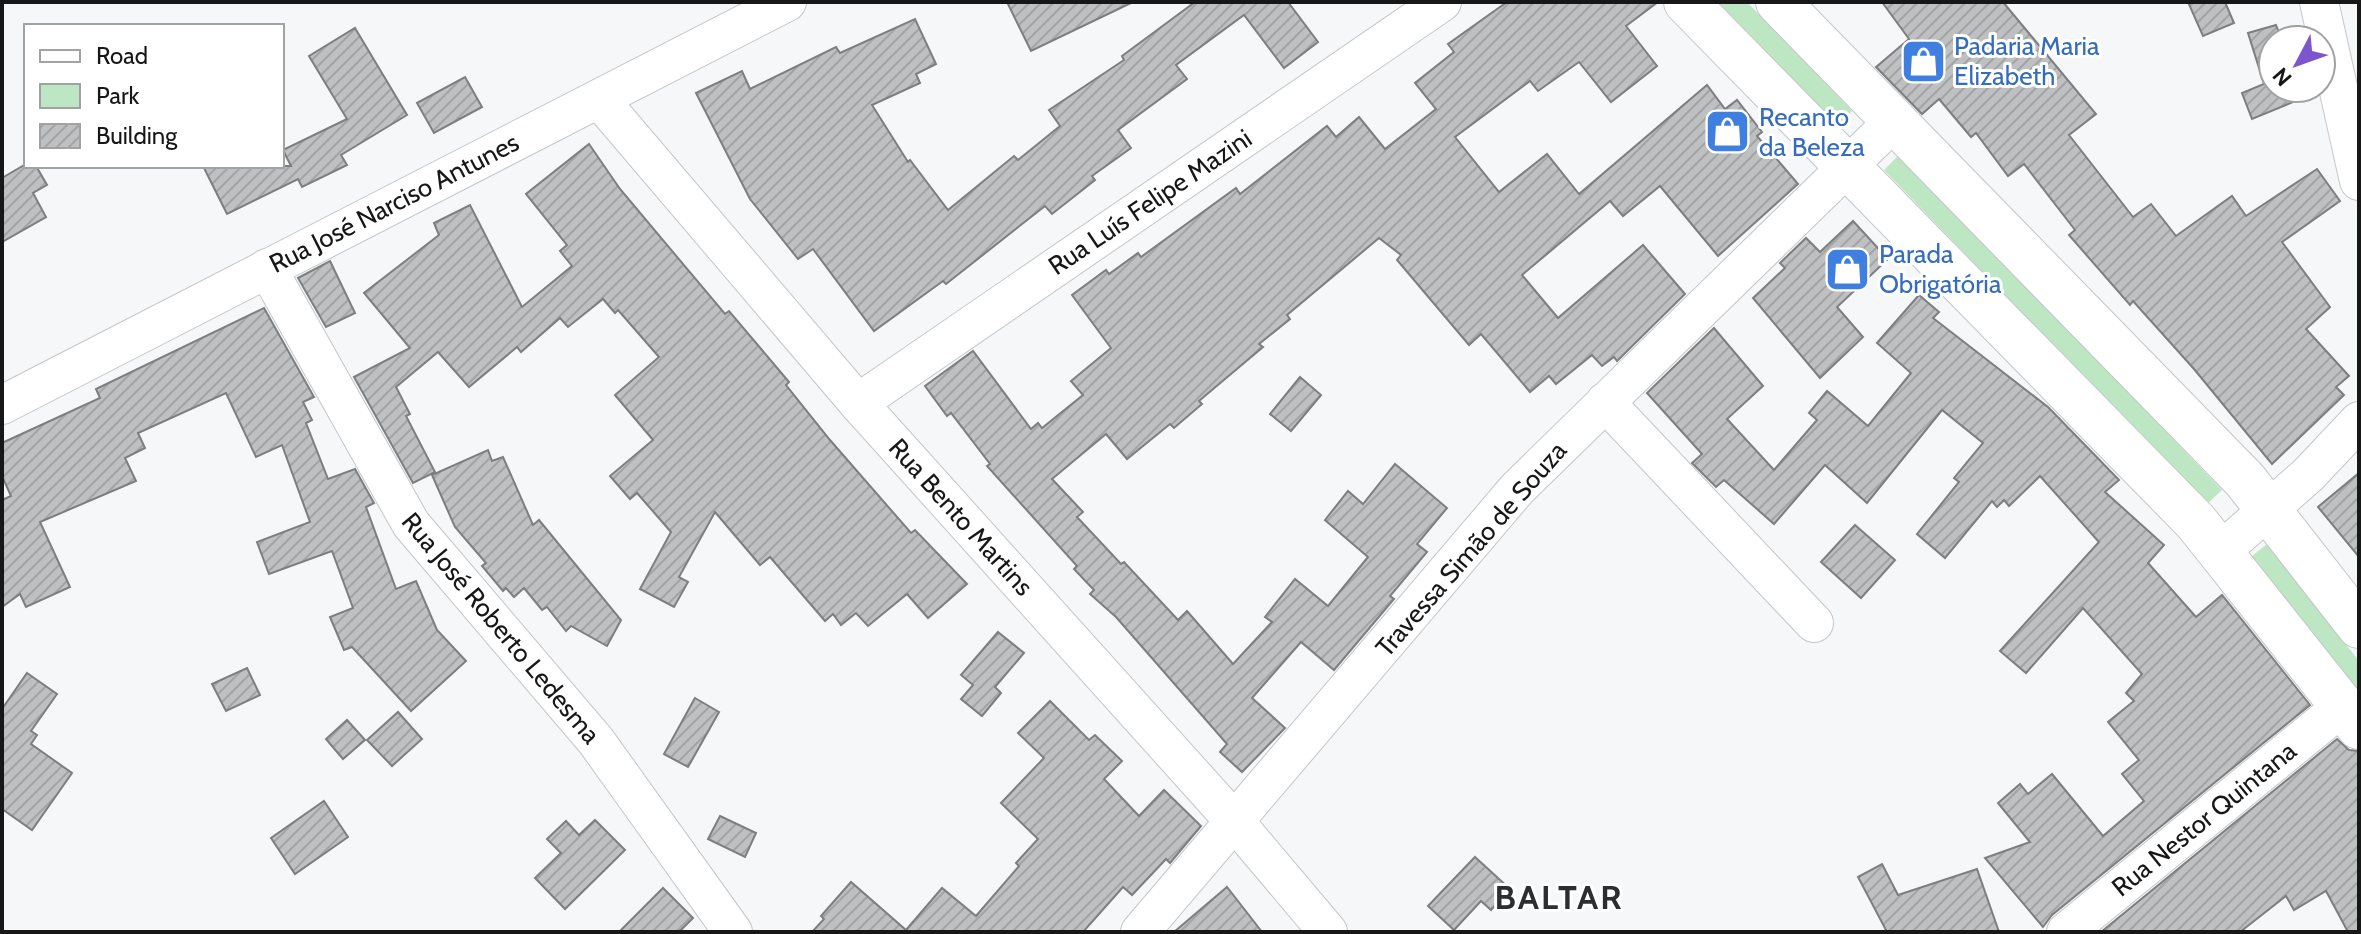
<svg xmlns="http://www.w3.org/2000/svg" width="2361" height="934" font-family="Cabin,sans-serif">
<defs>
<pattern id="building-hatch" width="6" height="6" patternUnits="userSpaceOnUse" patternTransform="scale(2)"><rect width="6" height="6" fill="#bec0c2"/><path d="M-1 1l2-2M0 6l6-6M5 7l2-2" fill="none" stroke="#a3a4a6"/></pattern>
</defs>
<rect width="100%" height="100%" fill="#f5f7f9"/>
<g fill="#bde6c3">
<polygon points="1718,2 1747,2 1852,111 1838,125"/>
<polygon points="1899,155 2222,490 2207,504 1884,170"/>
<polygon points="2267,544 2359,661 2359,695 2251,557"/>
</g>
<g fill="url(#building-hatch)" stroke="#7c7e7f" stroke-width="2">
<polygon points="1007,2 1133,2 1031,51"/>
<polygon points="1195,2 1288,2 1318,42 1284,68 1244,15 1176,65 1187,79 1118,130 1131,148 1092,176 1095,180 1052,214 1045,206 946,284 943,281 874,331 813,249 798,259 750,199 696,93 742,71 750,89 836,47 840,53 915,19 936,64 916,74 920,83 872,105 908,162 910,160 948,210 1014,156 1018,160 1060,126 1049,110 1124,60 1122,56"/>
<polygon points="1507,2 1658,2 1626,26 1657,66 1611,102 1579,62 1538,91 1530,81 1455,137 1499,192 1547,154 1579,194 1707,85 1725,109 1737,100 1762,132 1757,136 1798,184 1718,256 1660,186 1623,216 1610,201 1522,275 1558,318 1643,245 1685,294 1617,361 1614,357 1602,366 1592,355 1556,384 1549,376 1530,392 1481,334 1469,345 1397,260 1401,255 1379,238 1287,315 1290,319 1259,344 1263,347 1206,395 1199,401 1202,404 1174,428 1170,424 1127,459 1106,434 1052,479 1083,512 1077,517 1121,564 1124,562 1178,620 1187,611 1233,664 1272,622 1265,617 1295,579 1328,606 1368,557 1325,520 1348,491 1363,504 1395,464 1447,508 1417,544 1427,552 1390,596 1394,599 1334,670 1301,642 1252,698 1285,728 1242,772 1220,752 1227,744 1116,617 1090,594 1094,590 1074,569 1077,566 987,466 990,464 951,413 947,416 925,386 973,351 1031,429 1038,423 1042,428 1083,395 1071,381 1111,348 1072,295 1106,270 1109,274 1138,253 1141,257 1236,188 1240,194 1327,126 1336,137 1359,117 1385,149 1436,109 1415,83 1454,52 1448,44"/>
<polygon points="1882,2 2003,2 2096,114 2069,135 2133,217 2151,204 2176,236 2232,196 2246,216 2317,169 2340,201 2282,242 2330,307 2306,329 2349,376 2336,387 2344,395 2272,464 2194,369 2133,301 2130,305 2069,235 2075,230 2024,164 2008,176 1976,133 1971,137 1939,99 1922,114 1876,67 1909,39"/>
<polygon points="2188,2 2225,2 2234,23 2203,36"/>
<polygon points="2276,25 2282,40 2273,40 2273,88 2301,88 2305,97 2252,119 2242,93 2264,84 2248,33"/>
<polygon points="355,28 407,115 341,155 347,165 302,187 298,179 227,214 203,166 291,166 283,150 347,119 309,56"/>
<polygon points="465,77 482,107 434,133 417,103"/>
<polygon points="589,144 620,189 725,314 729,311 789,382 786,385 830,440 911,533 915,530 967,584 928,618 907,594 868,626 856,613 841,625 833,614 825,621 770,557 760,565 715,512 679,577 688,582 674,607 640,589 671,532 637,493 630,499 610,476 653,440 615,395 659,357 618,310 615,313 603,299 568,327 560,318 521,352 517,347 469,387 438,352 396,387 410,414 406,416 435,472 413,483 354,377 410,348 364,293 439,235 434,223 470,205 522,307 572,266 560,251 567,245 526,194"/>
<polygon points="26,164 36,166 47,185 33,193 46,217 2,242 2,178"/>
<polygon points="1853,221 1888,259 1837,307 1863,337 1820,378 1753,298 1785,268 1780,263 1806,238 1820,252"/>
<polygon points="330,261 355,313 326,327 298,278"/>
<polygon points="1919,295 1939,312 1933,318 2048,407 2119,480 2105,492 2164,545 2148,563 2196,617 2222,595 2310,705 2052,915 2043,927 1985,858 2030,842 1998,803 2020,784 2028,794 2052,774 2103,836 2144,801 2122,774 2139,760 2108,722 2134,701 2126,693 2142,674 2083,608 2026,673 2000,651 2099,542 2040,476 2009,506 2004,500 1997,507 1992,501 1945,558 1917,534 1959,482 1954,478 1983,443 1942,410 1867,503 1825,465 1774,524 1724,480 1716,487 1692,463 1702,454 1647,393 1714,328 1763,386 1727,419 1774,470 1817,420 1809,413 1827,391 1868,426 1911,373 1877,343"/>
<polygon points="264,308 314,397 303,402 312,420 306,423 328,479 355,469 374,503 366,507 396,589 416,581 437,630 466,661 411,711 352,647 344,650 330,617 353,608 332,551 269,574 257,542 310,522 282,445 256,457 226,393 138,433 145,448 125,458 136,481 40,522 70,587 26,607 20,594 2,607 2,500 11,496 2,476 2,443 100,398 96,389"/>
<polygon points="1300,377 1321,395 1291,431 1270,414"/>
<polygon points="488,450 492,461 503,457 533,525 539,520 621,620 607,646 571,626 566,631 547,607 542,610 524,588 514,597 506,588 503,591 482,566 486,563 455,527 432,475"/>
<polygon points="2359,473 2359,557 2318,507"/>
<polygon points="1855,525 1895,560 1861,598 1821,562"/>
<polygon points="998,632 1024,653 995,687 1001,693 982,716 961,699 973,685 961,675"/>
<polygon points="247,668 260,695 226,711 212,684"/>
<polygon points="27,673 57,694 31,731 37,735 31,744 72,773 32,830 2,809 2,709"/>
<polygon points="695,698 719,712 688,767 664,754"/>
<polygon points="1050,701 1089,740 1095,735 1122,761 1104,779 1139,816 1164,790 1201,826 1170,863 1166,859 1132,895 1123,887 1083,932 812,932 824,919 821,916 851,882 906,930 942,888 976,916 1019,866 1016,863 1038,839 1001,803 1044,758 1018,733"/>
<polygon points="398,712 422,739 392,766 367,740"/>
<polygon points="347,720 365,740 343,759 326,739"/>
<polygon points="2337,739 2349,750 2359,751 2359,932 2348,932 2326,891 2294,910 2286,896 2240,932 2101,932"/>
<polygon points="324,801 348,837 295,874 271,838"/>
<polygon points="720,816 756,833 745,857 708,839"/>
<polygon points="595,820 625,850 565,909 535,878 561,853 547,839 566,821 579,835"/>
<polygon points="1475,857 1510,889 1491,910 1481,901 1454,930 1428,906"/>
<polygon points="1882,864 1898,895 1977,869 1999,932 1887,932 1858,877"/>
<polygon points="1227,887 1262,932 1174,932"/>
<polygon points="663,888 693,918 679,932 619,932"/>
</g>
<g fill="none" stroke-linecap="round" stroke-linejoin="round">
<defs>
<g id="minor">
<polyline points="2319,2 2359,181"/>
<polyline points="599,99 858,403 1236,823 1328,932"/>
<polyline points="267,268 411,524 596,741 733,932"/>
<polyline points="1605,402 1814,623"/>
<polyline points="858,403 1442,2"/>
<polyline points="2,405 787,2"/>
<polyline points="2220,552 2308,475 2359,421"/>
<polyline points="1140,932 1517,489 1894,121"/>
<polyline points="2066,932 2343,706"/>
</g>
<g id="major">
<polyline points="1686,2 2196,522 2359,727"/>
<polyline points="1778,2 2245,480 2359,626"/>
</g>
</defs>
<use href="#minor" stroke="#c4c6c8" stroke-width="40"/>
<use href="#major" stroke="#c4c6c8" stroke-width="46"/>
<use href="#minor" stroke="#fff" stroke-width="38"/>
<use href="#major" stroke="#fff" stroke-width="44"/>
</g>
<defs>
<symbol id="shop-square" viewBox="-11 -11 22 22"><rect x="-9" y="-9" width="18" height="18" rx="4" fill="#3f7fe0" stroke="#fff"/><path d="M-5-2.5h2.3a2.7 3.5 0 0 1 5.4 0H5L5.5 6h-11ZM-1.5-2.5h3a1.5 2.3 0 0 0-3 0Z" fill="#fff"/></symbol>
</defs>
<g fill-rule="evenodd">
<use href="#shop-square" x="1898" y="36" width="51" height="51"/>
<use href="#shop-square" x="1702" y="106" width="51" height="51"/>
<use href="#shop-square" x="1822" y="244" width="51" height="51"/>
</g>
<g text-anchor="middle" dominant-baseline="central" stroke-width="6" stroke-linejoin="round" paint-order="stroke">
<g font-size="26" fill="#366cbe" stroke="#fff" text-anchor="start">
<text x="1954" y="46">Padaria Maria<tspan x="1954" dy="30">Elizabeth</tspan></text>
<text x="1759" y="117">Recanto<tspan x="1759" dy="30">da Beleza</tspan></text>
<text x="1879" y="254">Parada<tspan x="1879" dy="30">Obrigatória</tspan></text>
</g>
<g font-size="26" fill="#171718" stroke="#fff">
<text transform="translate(1150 202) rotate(-34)">Rua Luís Felipe Mazini</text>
<text transform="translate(394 203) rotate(-27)">Rua José Narciso Antunes</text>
<text transform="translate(961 517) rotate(48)">Rua Bento Martins</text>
<text transform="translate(1471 549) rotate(-49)">Travessa Simão de Souza</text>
<text transform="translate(501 628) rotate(50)">Rua José Roberto Ledesma</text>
<text transform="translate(2204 819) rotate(-39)">Rua Nestor Quintana</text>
</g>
<g font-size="34" font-weight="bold" letter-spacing="2" fill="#2d2e30" stroke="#fff">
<text x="1559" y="897">BALTAR</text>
</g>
</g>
<rect width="2361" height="934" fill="none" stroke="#171718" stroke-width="8"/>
<rect x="24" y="24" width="260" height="144" fill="#ffffff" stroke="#a2a2a3" stroke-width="2"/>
<rect x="40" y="50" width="40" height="12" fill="#ffffff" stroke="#a2a2a3" stroke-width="2"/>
<text x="96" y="64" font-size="24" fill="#171718">Road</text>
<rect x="40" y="84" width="40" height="24" fill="#bde6c3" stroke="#a2a2a3" stroke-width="2"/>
<text x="96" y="104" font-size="24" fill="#171718">Park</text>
<rect x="40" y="124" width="40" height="24" fill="url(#building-hatch)" stroke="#a2a2a3" stroke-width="2"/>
<text x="96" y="144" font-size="24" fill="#171718">Building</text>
<g transform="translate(2297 64) rotate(229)"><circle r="38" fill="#ffffff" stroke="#a2a2a3" stroke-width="2"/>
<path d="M0-6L14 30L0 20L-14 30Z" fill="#7d55cf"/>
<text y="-12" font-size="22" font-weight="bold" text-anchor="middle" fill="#171718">N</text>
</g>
</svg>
